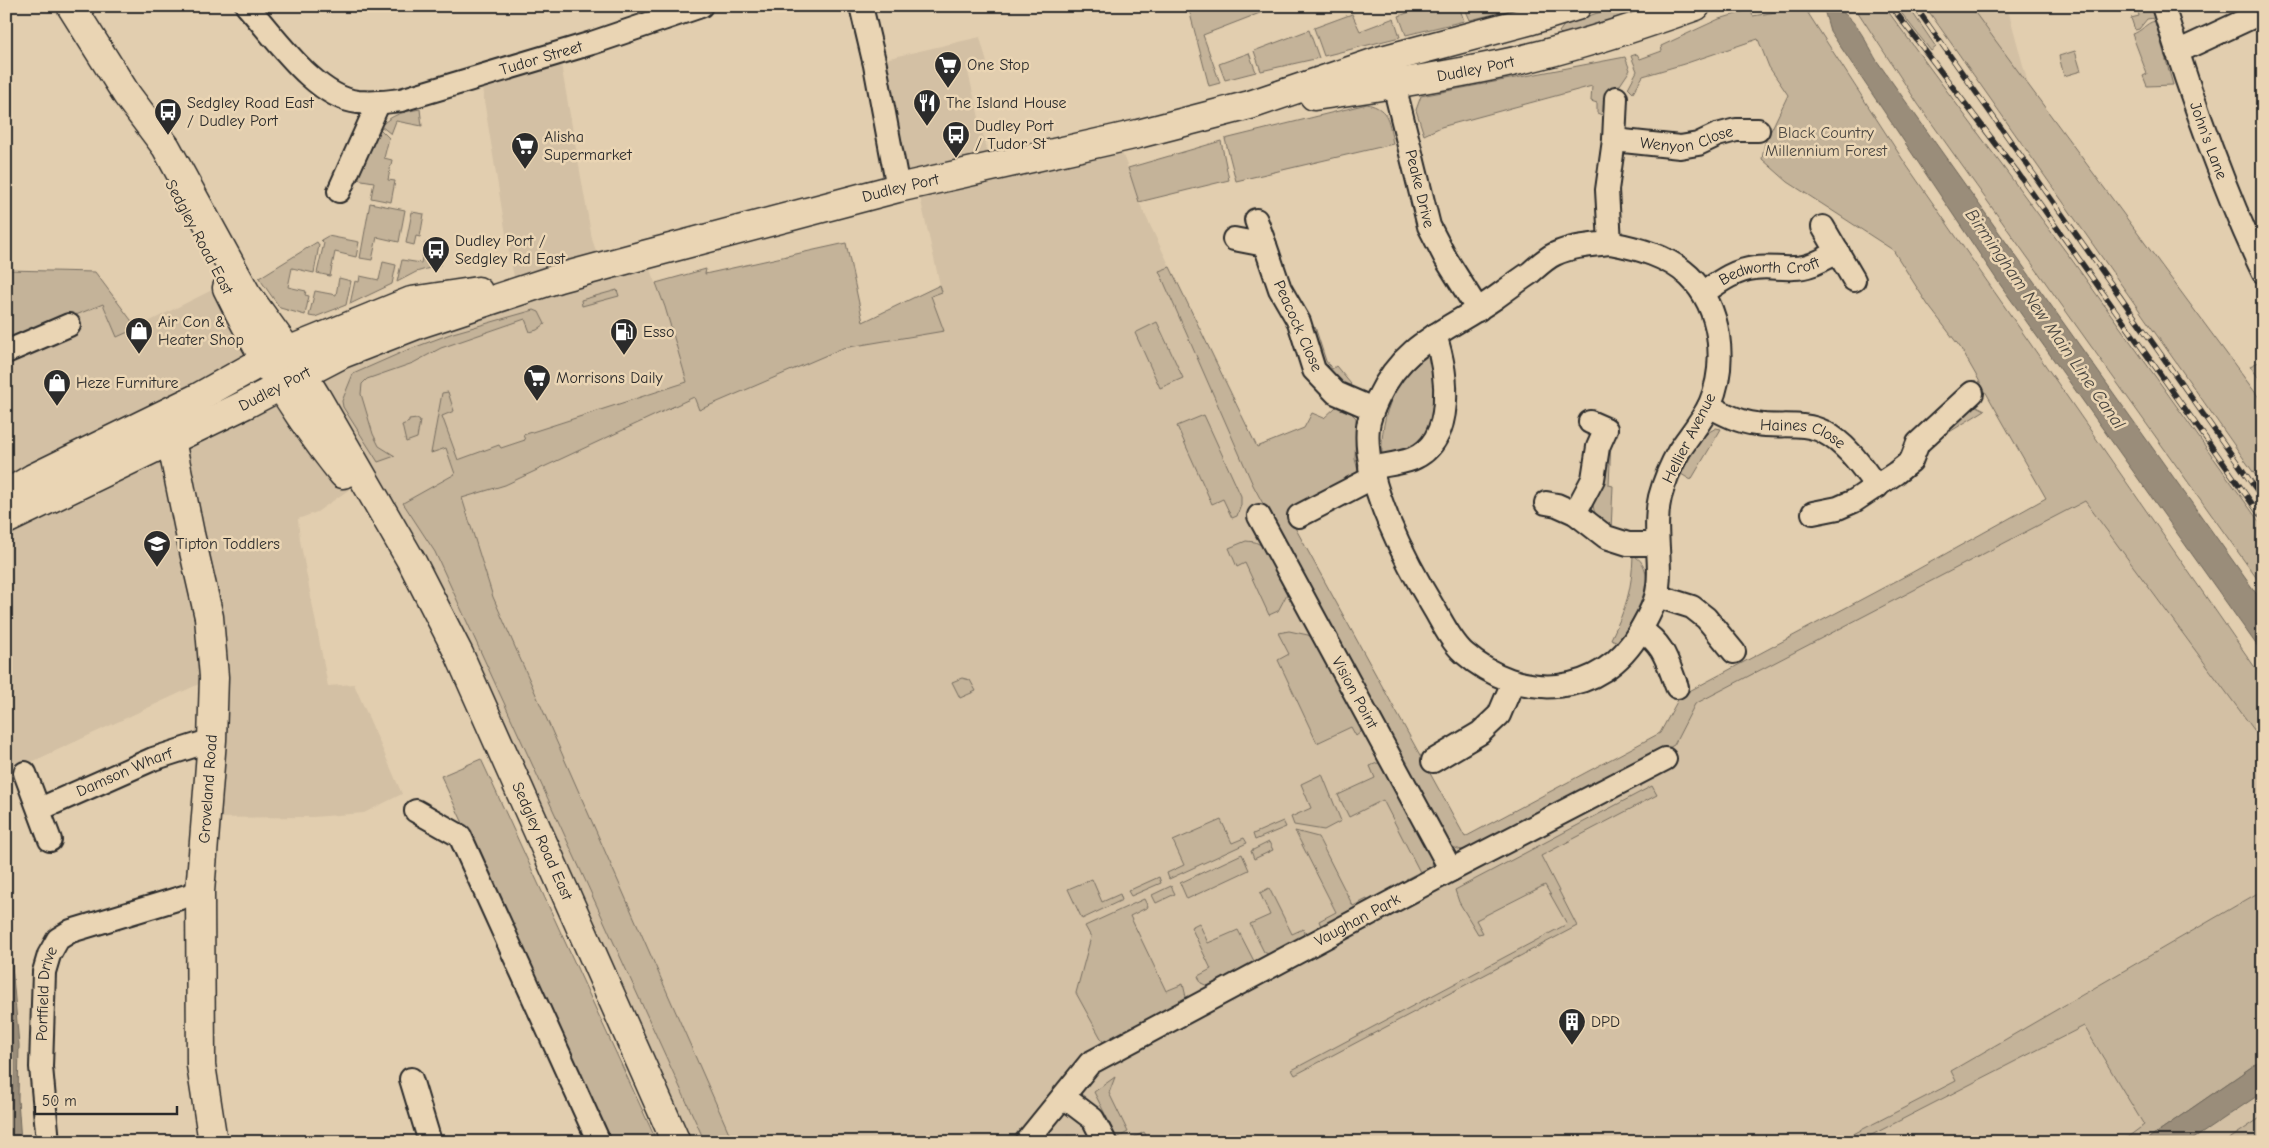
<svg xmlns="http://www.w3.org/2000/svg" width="2269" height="1148" font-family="'Comic Neue',sans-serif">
<rect width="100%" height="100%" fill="#e2ceaf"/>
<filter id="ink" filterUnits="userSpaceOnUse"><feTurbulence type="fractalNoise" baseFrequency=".02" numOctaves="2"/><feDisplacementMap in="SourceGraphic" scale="10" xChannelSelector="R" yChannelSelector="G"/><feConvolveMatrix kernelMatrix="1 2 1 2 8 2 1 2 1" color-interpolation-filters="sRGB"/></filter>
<g filter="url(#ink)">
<g fill="#d3c0a4">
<polygon points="1970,6 2007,6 2030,91 1977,17"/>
<polygon points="980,37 987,63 970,67 968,72 991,167 1116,138 1128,168 1139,202 1292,522 1465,837 1660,733 1680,696 1911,573 2046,498 2085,501 2263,742 2263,890 2069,1002 2145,1126 2157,1142 676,1142 459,654 360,482 317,512 298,519 300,540 328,686 354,684 402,794 364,813 313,817 206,818 214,677 6,774 6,339 70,315 72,317 103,304 118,337 232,280 285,369 517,289 510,259 480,76 559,53 592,239 601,266 644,255 665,307 687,382 699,409 863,322 940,285 917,184 898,188 875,65 885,59"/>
<polygon points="2263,1076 2263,1142 2167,1142"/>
</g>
<g fill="#c4b399" stroke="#786f62">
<polygon points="1188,6 1278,6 1203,35 1220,83 1209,86"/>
<polygon points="1426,6 1459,6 1464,21 1406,35 1399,16"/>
<polygon points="1464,6 1527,6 1470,20"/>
<polygon points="1618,6 1653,6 1571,34 1561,34 1559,32 1565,24"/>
<polygon points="1854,6 1884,6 2072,260 2263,527 2263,587 1918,104"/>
<polygon points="1896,6 1908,6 1936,47 1931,51"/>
<polygon points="1925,6 1970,6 2263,403 2263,486"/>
<polygon points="2137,6 2150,6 2154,18 2147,19 2139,29 2135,30 2131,18 2139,16"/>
<path d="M 1804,7 L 1905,163 L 2263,679 L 2263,742 L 2085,501 L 1695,704 L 1674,745 L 1480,848 C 1465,853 1453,850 1442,838 L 1253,485 L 1159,271 L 1170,267 L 1257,447 L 1304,428 L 1312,413 L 1324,418 L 1336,407 L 1351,413 L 1356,418 L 1355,459 L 1360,478 L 1292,522 L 1465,837 L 1660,733 L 1680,696 L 1911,573 L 2046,498 L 1960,347 L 1928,305 L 1893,250 L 1788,182 L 1762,159 L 1765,143 L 1788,95 L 1769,67 L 1758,39 L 1684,64 L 1643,76 L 1633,93 L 1628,88 L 1637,71 L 1631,56 L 1637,54 L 1640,59 L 1662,51 L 1661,46 L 1719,19 L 1750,10 L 1753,16 Z"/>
<polygon points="1352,14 1360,31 1394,18 1400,37 1324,56 1314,28"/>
<path d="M 2155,21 L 2173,85 L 2147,86 L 2143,76 L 2147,74 L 2132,34 C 2142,32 2145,23 2155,21 Z"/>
<polygon points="1309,30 1319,58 1261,71 1254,51"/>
<polygon points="2075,51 2081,71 2064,76 2059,56"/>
<polygon points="1249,53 1256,72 1225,80 1219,64"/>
<polygon points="1625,57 1630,70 1620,85 1613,86 1606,94 1607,117 1597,113 1597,103 1591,101 1592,86 1441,127 1424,135 1416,110 1421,96"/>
<path d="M 1367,104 C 1390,109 1389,123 1393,144 L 1236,181 L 1225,139 Z"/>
<path d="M 420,109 L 422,126 L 396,121 L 391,134 L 381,126 C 392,114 404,112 420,109 Z"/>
<polygon points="380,129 389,138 384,158 392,160 388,180 395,181 391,202 371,198 374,182 356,179"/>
<polygon points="1221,141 1229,180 1139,202 1128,168"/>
<polygon points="370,203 405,210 399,242 377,237 372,260 360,258"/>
<polygon points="412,212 424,214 420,237 416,236 414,245 406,243"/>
<polygon points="328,236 359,242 356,257 335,252 330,276 317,273 324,243 321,240"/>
<polygon points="317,242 319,245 314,273 292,268 288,287 306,291 305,295 309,296 305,315 280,308 259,278"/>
<polygon points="425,243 438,246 440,265 416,272 397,282 402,260 421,263"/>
<polygon points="846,243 863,322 940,285 942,292 931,296 944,331 843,348 699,410 694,397 505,485 462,498 493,597 733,1142 705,1142 435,552 403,503 455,474 446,448 431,453 442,393 448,392 454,411 442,416 458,460 499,445 501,448 525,440 523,435 687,382 665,307 656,283 706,269 705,274"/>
<polygon points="383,262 396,265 392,284 350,304 355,281 359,282 360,276 379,280"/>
<polygon points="6,270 95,272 137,328 117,337 103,304 71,317 70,315 6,339"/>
<polygon points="339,278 351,281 346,305 315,317 309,316 315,291 336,295"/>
<polygon points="617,290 619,296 582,306 581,300"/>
<polygon points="534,310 539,312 545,324 537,330 530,332 525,319 441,348 413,363 367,379 362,384 361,394 373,434 379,446 395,456 378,462 343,407 342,401 353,374 405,351 453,333"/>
<polygon points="1157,322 1183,378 1160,388 1135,333"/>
<polygon points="1315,327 1326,361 1332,369 1336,366 1351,384 1345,389 1324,372 1310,332"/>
<path d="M 1433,353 C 1437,391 1441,418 1416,451 L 1382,456 C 1380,413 1396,375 1433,353 Z"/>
<polygon points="2263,360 2263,384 2250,366"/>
<polygon points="1975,405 1985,410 1935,441"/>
<polygon points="1204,415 1241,496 1241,505 1237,516 1232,518 1223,499 1212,504 1177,426"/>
<polygon points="417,419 420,421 417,438 406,442 402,425 409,422 409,420"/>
<path d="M 1716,428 L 1721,429 L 1691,480 L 1681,474 C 1690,458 1698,436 1716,428 Z"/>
<path d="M 1611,441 L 1609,485 L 1613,486 L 1611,530 C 1601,521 1592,515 1593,501 Z"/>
<polygon points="1246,541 1255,542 1263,546 1287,594 1278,611 1269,615 1245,563 1237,567 1229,548"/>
<path d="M 1633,555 C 1664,572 1632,622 1618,642 L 1611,639 C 1626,608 1632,590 1633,555 Z"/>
<polygon points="1289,631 1308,635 1316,641 1361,724 1361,732 1356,736 1351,727 1317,743 1278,660 1289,654 1278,633"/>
<polygon points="962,678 970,680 976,691 960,698 952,682"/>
<polygon points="481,759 657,1142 611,1142 441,776"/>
<polygon points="1377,763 1383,764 1433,856 1432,869 1410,886 1406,879 1420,872 1383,800 1349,817 1338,795 1375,778 1370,766"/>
<polygon points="1322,774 1341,821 1324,830 1294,825 1291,817 1311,808 1301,784"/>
<polygon points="1652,786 1657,795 1541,856 1577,926 1295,1075 1292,1070 1567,924 1545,885 1476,920 1483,933 1478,934 1459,902 1455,890"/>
<polygon points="1221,820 1232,843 1244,838 1247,843 1169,879 1167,873 1184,865 1173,841"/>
<polygon points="1283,821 1286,827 1255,840 1253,834"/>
<polygon points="1295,831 1318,837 1353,906 1367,899 1371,907 1324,928 1321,926 1319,921 1336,912"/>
<polygon points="1269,842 1273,850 1254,859 1251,851"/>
<polygon points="1242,854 1249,870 1187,899 1180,883"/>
<polygon points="1159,877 1161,883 1131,896 1128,891"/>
<polygon points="1092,879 1102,902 1120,894 1122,900 1082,919 1068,889"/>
<polygon points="1171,886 1175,894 1156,903 1152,895"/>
<polygon points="1269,888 1292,934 1303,929 1304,933 1302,939 1270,955 1264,952 1250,924 1270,915 1260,893"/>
<polygon points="2263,890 2263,1059 2143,1142 2121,1142 2144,1125 2084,1026 1858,1142 1838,1142 1956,1081 1951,1071"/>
<polygon points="1144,899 1148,907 1130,916 1166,991 1183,984 1186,997 1184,1001 1103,1042 1076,993 1091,937 1085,926"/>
<polygon points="1199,923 1208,943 1238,930 1254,961 1252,967 1212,988 1201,983 1198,976 1211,969 1191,927"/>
<polygon points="1115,1077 1109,1093 1128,1132 1117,1138 1094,1092"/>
<polygon points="2263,1116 2263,1142 2225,1142"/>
<polygon points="1144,1132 1150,1142 1126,1142"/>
<polygon points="1069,1136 1085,1142 1046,1142"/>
</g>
<g fill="#9a8d7a" stroke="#6e665a">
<path d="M 1823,6 C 1851,6 1864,39 1877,61 L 2263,603 L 2263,654 L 1999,283 L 1830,31 Z"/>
<polygon points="6,933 12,965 19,1045 18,1099 21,1142 6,1142"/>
<polygon points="2263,1059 2263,1092 2189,1142 2143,1142"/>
</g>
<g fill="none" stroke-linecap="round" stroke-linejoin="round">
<defs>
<g id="minor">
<path id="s1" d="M 247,6 C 275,37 316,98 358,102 C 372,103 387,102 401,100 L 592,43 L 701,6"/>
<polyline points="861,6 875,65 898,188"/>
<path id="s2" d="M 2163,6 C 2191,97 2222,186 2263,272"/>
<polyline points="2177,52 2263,12"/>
<path id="s3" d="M 1388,69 L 1394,85 L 1429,226 L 1446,259 L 1478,310"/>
<path id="s4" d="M 1614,140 L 1680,147 L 1698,144 L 1717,135 L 1736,130 L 1758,130"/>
<polyline points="339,191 379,102"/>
<polyline points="1823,227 1854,280"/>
<polyline points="1234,239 1265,245 1256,220"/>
<path d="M 1610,243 C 1637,248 1668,256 1689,276 C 1722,308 1727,364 1710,404 C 1702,421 1689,436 1679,451 C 1671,465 1664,482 1660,497 C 1652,530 1664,567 1656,597 C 1653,609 1646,620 1640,631 C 1601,699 1520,702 1464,653 C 1452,642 1444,626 1436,612 C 1408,566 1362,481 1368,427 C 1369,417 1374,407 1378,398 C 1404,342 1448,331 1495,298 C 1506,290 1518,281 1530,273 C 1538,266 1546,258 1555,254 C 1572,246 1591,245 1610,243 Z"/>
<polyline points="1610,243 1607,190 1614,140 1616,98"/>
<polyline points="1265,245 1280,289 1299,322 1314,370 1336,393 1373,409"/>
<path id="s5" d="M 1703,293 C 1719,282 1735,270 1755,268 C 1768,266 1781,269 1794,268 C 1810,268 1824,259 1838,252"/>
<polyline points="6,352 69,325"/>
<path id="s6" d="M 1709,406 C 1724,414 1739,422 1756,424 C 1778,428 1804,421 1824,432 C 1847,444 1862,467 1877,487"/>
<path d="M 1370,468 C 1383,465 1399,464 1412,459 C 1457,441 1447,371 1435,335"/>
<polyline points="1546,503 1557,505 1575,513 1606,537 1628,544 1656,544"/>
<polyline points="1575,513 1593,479 1598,447 1606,429 1590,422"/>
<polyline points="1813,513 1838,508 1854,501 1896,473 1911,461 1918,443 1972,393"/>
<path id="s7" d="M 1259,516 L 1451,870"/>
<polyline points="1299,516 1374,477"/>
<polyline points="1657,596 1692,607 1706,618 1734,652"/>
<path d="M 1641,630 C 1665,645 1667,662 1677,687"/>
<polyline points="1433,761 1480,733 1499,715 1513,682"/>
<polyline points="25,773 50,840"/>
<path id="s8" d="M 40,809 L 153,759 L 212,740"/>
<polyline points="416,811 460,836 599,1142"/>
<polyline points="411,1079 430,1142"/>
<polyline points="1064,1097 1093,1119 1105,1142"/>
<path id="s9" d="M 48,1142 L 41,1067 L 44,972 L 49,955 L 58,939 L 71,931 L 200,892"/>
<path id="s10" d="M 1026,1142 L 1090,1063 L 1451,870 L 1665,759"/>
</g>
<polyline id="tertiary" points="171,440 190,534 209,617 214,677 212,740 200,892 201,1065 213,1142"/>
<g id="primary">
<path id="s11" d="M 71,6 L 127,95 L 166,147 L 246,293 L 288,351 L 317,398 L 413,564 L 459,654 L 676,1142"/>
<path d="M 227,288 C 259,354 296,416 343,474"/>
</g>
<g id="trunk">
<path id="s12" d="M 1314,96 C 1377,87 1440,77 1502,64 C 1568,50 1632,29 1696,6"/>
<polyline points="6,494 33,478 197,398 263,361 411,301 478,291"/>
<path id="s13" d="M 6,520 L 246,404 L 342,354 L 419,324 L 559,278 L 644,255 L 898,188 L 1138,134 L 1250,105 L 1382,60 L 1532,20 L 1577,6"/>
</g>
</defs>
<use href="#minor" stroke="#2b2b2b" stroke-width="26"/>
<use href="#tertiary" stroke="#2b2b2b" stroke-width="31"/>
<use href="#primary" stroke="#2b2b2b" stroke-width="31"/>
<use href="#trunk" stroke="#2b2b2b" stroke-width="31"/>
<use href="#minor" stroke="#ead5b4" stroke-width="22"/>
<use href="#tertiary" stroke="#ead5b4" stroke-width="28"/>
<use href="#primary" stroke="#ead5b4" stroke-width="28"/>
<use href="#trunk" stroke="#ead5b4" stroke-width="28"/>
<defs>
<g id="rail">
<polyline points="1891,6 2018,173 2263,519"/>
<polyline points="1915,6 2263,499"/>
</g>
</defs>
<use href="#rail" stroke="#2b2b2b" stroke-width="5.5"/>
<use href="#rail" stroke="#ead5b4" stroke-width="4" stroke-dasharray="11" stroke-linecap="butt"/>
</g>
</g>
<defs>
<symbol id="supermarket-pin" viewBox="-11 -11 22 30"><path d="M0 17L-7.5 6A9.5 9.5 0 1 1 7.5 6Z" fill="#2b2b2b" stroke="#ead5b4"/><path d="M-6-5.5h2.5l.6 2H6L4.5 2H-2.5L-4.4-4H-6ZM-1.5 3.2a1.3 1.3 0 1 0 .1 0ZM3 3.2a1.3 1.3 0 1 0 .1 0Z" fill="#fff"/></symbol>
<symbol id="restaurant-pin" viewBox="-11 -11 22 30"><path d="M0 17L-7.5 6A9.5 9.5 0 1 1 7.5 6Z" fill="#2b2b2b" stroke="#ead5b4"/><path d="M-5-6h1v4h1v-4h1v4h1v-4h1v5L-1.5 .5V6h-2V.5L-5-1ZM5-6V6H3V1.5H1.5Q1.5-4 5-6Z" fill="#fff"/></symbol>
<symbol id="bus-pin" viewBox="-11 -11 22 30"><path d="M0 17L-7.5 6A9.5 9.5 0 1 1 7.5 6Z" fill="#2b2b2b" stroke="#ead5b4"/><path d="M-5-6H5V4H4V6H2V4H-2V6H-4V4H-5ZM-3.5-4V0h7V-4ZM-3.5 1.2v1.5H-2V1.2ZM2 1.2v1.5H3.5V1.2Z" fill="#fff"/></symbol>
<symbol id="shop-pin" viewBox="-11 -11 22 30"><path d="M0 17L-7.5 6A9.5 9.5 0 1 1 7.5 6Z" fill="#2b2b2b" stroke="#ead5b4"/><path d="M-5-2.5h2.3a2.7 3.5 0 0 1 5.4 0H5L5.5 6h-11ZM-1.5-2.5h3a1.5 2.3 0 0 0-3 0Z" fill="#fff"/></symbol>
<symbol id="fuel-pin" viewBox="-11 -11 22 30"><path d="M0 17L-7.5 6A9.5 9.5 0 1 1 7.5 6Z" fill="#2b2b2b" stroke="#ead5b4"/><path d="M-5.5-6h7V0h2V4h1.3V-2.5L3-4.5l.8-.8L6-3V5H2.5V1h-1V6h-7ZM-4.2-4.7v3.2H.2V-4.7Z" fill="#fff"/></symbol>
<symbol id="school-pin" viewBox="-11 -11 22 30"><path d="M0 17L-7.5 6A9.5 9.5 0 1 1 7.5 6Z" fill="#2b2b2b" stroke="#ead5b4"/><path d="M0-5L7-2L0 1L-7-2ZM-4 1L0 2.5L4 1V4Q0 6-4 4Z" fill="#fff"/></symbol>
<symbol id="building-pin" viewBox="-11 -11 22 30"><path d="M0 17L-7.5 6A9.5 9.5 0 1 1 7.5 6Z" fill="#2b2b2b" stroke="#ead5b4"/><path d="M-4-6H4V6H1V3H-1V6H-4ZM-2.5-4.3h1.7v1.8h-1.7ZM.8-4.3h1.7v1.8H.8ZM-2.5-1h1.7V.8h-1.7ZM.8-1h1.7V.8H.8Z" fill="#fff"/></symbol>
</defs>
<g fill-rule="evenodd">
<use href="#supermarket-pin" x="932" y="49" width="32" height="43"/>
<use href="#restaurant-pin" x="911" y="87" width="32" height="43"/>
<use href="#bus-pin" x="152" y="96" width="32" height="43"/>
<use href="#bus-pin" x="940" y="119" width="32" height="43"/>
<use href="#supermarket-pin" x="509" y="130" width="32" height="43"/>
<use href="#bus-pin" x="420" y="234" width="32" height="43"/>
<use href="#shop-pin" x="123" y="315" width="32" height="43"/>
<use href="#fuel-pin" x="608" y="316" width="32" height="43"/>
<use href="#supermarket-pin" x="521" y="362" width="32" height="43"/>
<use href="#shop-pin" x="41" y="367" width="32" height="43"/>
<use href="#school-pin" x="141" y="528" width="32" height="43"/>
<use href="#building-pin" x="1556" y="1006" width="32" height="43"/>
</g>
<g text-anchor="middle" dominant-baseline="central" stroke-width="5" stroke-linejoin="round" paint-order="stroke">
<g font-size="16" fill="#2b2b2b" stroke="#ead5b4">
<text stroke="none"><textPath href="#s1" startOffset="339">Tudor Street</textPath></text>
<text stroke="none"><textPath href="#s12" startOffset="164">Dudley Port</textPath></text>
<text stroke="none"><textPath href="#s4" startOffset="74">Wenyon Close</textPath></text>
<text stroke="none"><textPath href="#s2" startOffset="142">John's Lane</textPath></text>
<text stroke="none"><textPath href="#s13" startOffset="958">Dudley Port</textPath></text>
<text stroke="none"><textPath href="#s3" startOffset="124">Peake Drive</textPath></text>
<text transform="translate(199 237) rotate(62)">Sedgley Road East</text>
<text stroke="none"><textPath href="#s5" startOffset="72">Bedworth Croft</textPath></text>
<text transform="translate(1298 326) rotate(66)">Peacock Close</text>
<text stroke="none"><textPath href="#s13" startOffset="299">Dudley Port</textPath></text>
<text stroke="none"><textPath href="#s6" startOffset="99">Haines Close</textPath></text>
<text transform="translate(1689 438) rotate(-63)">Hellier Avenue</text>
<text stroke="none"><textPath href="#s7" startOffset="201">Vision Point</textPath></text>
<text stroke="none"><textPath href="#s8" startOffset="92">Damson Wharf</textPath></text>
<text transform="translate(208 789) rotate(-86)">Groveland Road</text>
<text stroke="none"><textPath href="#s11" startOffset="961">Sedgley Road East</textPath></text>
<text stroke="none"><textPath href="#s10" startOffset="405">Vaughan Park</textPath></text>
<text stroke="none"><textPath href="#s9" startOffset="149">Portfield Drive</textPath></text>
</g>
<g font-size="16" fill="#2b2b2b" stroke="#ead5b4" text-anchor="start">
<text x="967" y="65">One Stop</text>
<text x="187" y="103">Sedgley Road East<tspan x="187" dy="18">/ Dudley Port</tspan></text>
<text x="946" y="103">The Island House</text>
<text x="975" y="126">Dudley Port<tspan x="975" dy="18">/ Tudor St</tspan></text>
<text x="544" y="137">Alisha<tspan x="544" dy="18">Supermarket</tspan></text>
<text x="455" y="241">Dudley Port /<tspan x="455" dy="18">Sedgley Rd East</tspan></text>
<text x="158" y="322">Air Con &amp;<tspan x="158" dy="18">Heater Shop</tspan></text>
<text x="643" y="332">Esso</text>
<text x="556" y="378">Morrisons Daily</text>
<text x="76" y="383">Heze Furniture</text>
<text x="176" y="544">Tipton Toddlers</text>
<text x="1591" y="1022">DPD</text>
</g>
<g font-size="16" fill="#4a4641" stroke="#ead5b4">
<text x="1826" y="133">Black Country<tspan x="1826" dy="18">Millennium Forest</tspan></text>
</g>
<g font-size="18" font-style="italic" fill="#47443f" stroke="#ead5b4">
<text transform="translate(2045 319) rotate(55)">Birmingham New Main Line Canal</text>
</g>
</g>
<rect width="2269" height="1148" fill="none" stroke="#ead5b4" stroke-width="25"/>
<rect x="12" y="12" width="2244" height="1123" fill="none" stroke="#2b2b2b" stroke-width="2" filter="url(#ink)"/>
<path d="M35 1106v8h142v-8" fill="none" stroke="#2b2b2b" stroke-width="2.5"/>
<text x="42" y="1106" font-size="15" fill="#2b2b2b" stroke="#ead5b4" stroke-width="4" paint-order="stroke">50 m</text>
</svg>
